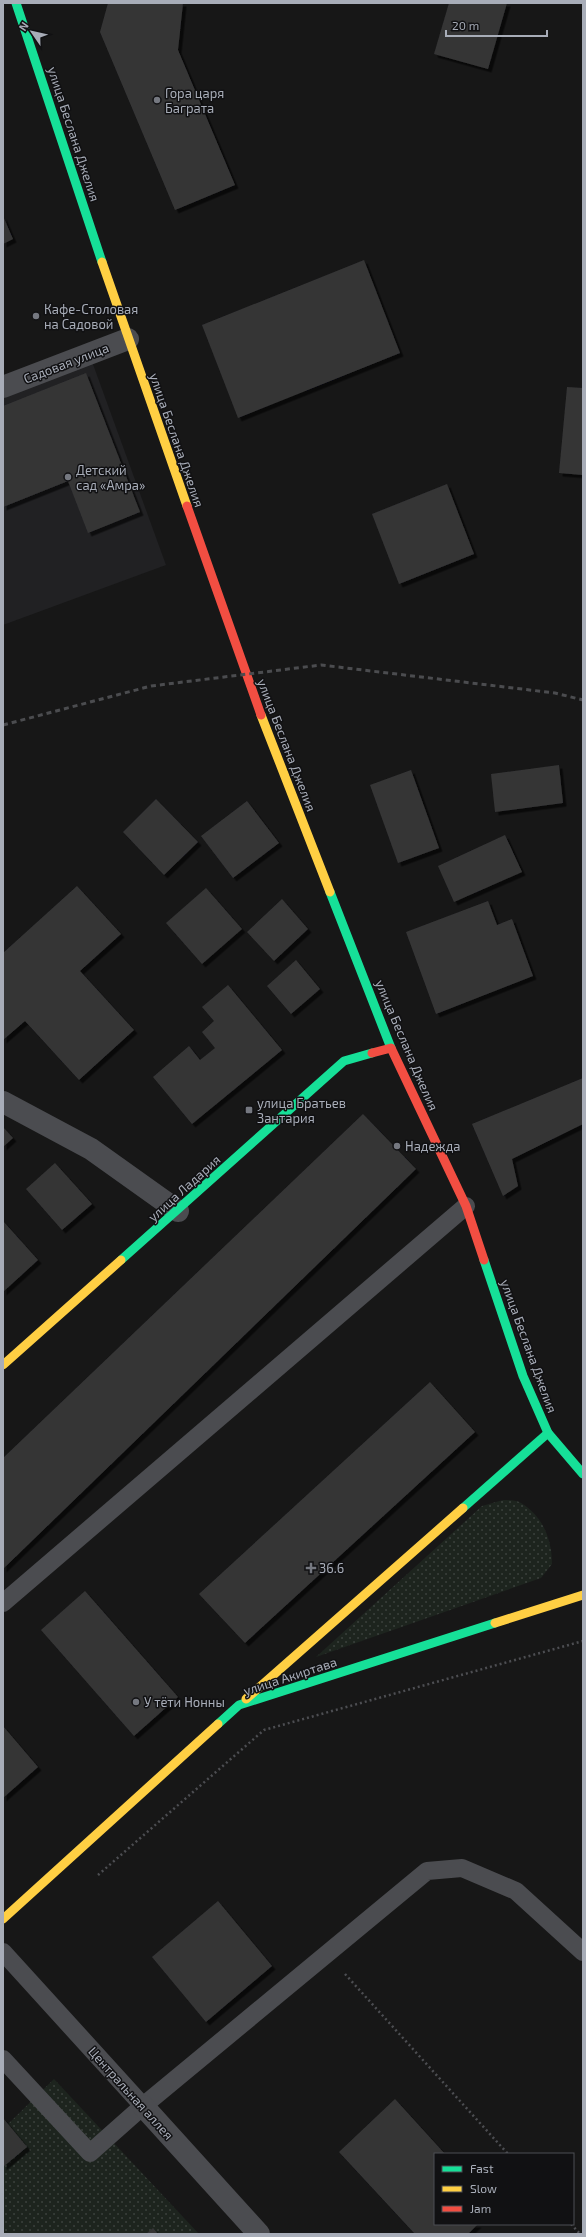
<svg xmlns="http://www.w3.org/2000/svg" width="586" height="2237" font-family="'Exo 2',sans-serif">
<defs>
<pattern id="park-dots" width="8" height="8" patternUnits="userSpaceOnUse"><rect width="8" height="8" fill="#1d241e"/><path d="M2 2h.1M6 6h.1" fill="none" stroke="#3b413d" stroke-width="1.8" stroke-linecap="round"/></pattern>
<filter id="shadow"><feDropShadow dx="3.5" dy="3.5" stdDeviation="0" flood-color="#0009"/></filter>
</defs>
<rect width="100%" height="100%" fill="#171717"/>
<polygon fill="#212123" points="90,356 166,565 3,625 3,388"/>
<g fill="url(#park-dots)">
<path d="M 503,1500 C 508,1500 516,1500 521,1503 C 543,1516 552,1540 552,1564 L 541,1578 L 316,1657 L 482,1506 Z"/>
<polygon points="54,2079 199,2234 3,2234 3,2129"/>
</g>
<g fill="#353536" filter="url(#shadow)">
<polygon points="108,3 183,3 178,50 235,185 175,210 100,32"/>
<polygon points="449,3 507,3 488,69 434,54"/>
<polygon points="3,216 13,239 3,244"/>
<polygon points="364,260 400,353 238,418 202,325"/>
<polygon points="86,373 140,512 88,533 68,481 3,507 3,406"/>
<polygon points="567,387 583,388 583,475 559,473"/>
<polygon points="447,484 474,554 399,584 372,514"/>
<polygon points="559,765 563,803 495,812 491,774"/>
<polygon points="411,770 439,848 398,863 370,785"/>
<polygon points="156,799 198,842 164,875 123,832"/>
<polygon points="247,801 279,843 233,878 201,836"/>
<polygon points="505,835 522,872 454,902 438,866"/>
<polygon points="77,886 121,934 80,971 134,1030 79,1080 25,1021 3,1040 3,953"/>
<polygon points="206,888 242,929 202,964 166,923"/>
<polygon points="282,899 308,929 274,961 247,932"/>
<polygon points="488,901 497,925 512,919 533,976 436,1014 406,932"/>
<polygon points="296,960 320,989 291,1014 267,986"/>
<polygon points="228,985 282,1050 192,1124 153,1077 189,1046 200,1060 215,1048 202,1032 214,1021 202,1007"/>
<polygon points="583,1078 583,1124 512,1159 518,1186 503,1196 472,1124"/>
<polygon points="363,1114 416,1169 3,1569 3,1458"/>
<polygon points="3,1127 13,1138 3,1147"/>
<polygon points="55,1163 92,1204 62,1230 26,1189"/>
<polygon points="3,1221 38,1260 3,1292"/>
<polygon points="430,1382 475,1432 245,1643 199,1594"/>
<polygon points="85,1591 178,1697 134,1736 41,1630"/>
<polygon points="3,1726 38,1767 3,1798"/>
<polygon points="218,1901 272,1966 206,2022 152,1957"/>
<polygon points="395,2099 445,2154 435,2154 435,2224 478,2224 468,2234 415,2234 339,2152"/>
<polygon points="3,2118 27,2147 3,2167"/>
<polygon points="153,2228 158,2234 146,2234"/>
</g>
<g fill="none" stroke-linecap="round" stroke-linejoin="round">
<g stroke="#4d4e52" stroke-width="2.5" stroke-dasharray="2 3" stroke-linecap="butt">
<polyline points="98,1875 264,1730 583,1641"/>
<polyline points="345,1974 508,2154"/>
<polyline points="571,2224 580,2234"/>
</g>
<g stroke="#4b4c50" stroke-width="18">
<polyline points="3,1603 466,1206"/>
<polyline points="3,1952 143,2106"/>
<polyline points="3,2059 90,2153 143,2106 427,1871 462,1868 516,1891 583,1952"/>
</g>
<g stroke="#4b4c50" stroke-width="22">
<polyline points="3,387 128,339"/>
<polyline points="3,1102 91,1149 178,1211"/>
<polyline points="143,2106 259,2234"/>
</g>
<g stroke="#16e098" stroke-width="9">
<polyline points="16,3 102,262"/>
<polyline points="330,892 391,1048"/>
<polyline points="121,1260 344,1061 372,1053"/>
<polyline points="484,1260 523,1376 548,1433 583,1474"/>
<polyline points="463,1508 548,1433"/>
<polyline points="218,1724 239,1705 495,1623"/>
</g>
<g stroke="#ffcf43" stroke-width="9">
<polyline points="102,262 187,506"/>
<polyline points="261,715 330,892"/>
<polyline points="3,1365 121,1260"/>
<polyline points="495,1623 583,1595"/>
<polyline points="246,1699 463,1508"/>
<polyline points="3,1919 218,1724"/>
</g>
<g stroke="#f24e42" stroke-width="9">
<polyline points="187,506 261,715"/>
<polyline points="372,1053 391,1048 466,1206 484,1260"/>
</g>
<polyline stroke="#4b4c4f" stroke-width="3" stroke-dasharray="5 4" stroke-linecap="butt" points="3,725 151,686 321,665 555,693 583,700"/>
</g>
<g fill="#757880" stroke="#111113" stroke-width="1.5">
<circle cx="157" cy="100" r="4"/>
<circle cx="36" cy="316" r="4"/>
<circle cx="68" cy="477" r="4"/>
<rect x="245" y="1106" width="8" height="8" rx="2"/>
<circle cx="397" cy="1146" r="4"/>
<path d="M309 1562h4v4h4v4h-4v4h-4v-4h-4v-4h4z"/>
<circle cx="136" cy="1702" r="4"/>
</g>
<g text-anchor="middle" dominant-baseline="central" stroke-width="3" stroke-linejoin="round" paint-order="stroke">
<g font-size="13" fill="#a8adb8" stroke="#111113" text-anchor="start">
<text x="165" y="93">Гора царя<tspan x="165" dy="15">Баграта</tspan></text>
<text x="44" y="309">Кафе-Столовая<tspan x="44" dy="15">на Садовой</tspan></text>
<text x="76" y="470">Детский<tspan x="76" dy="15">сад «Амра»</tspan></text>
<text x="257" y="1103">улица Братьев<tspan x="257" dy="15">Зантария</tspan></text>
<text x="405" y="1146">Надежда</text>
<text x="319" y="1568">36.6</text>
<text x="144" y="1702">У тёти Нонны</text>
</g>
<g font-size="13" fill="#a8adb8" stroke="#111113">
<text transform="translate(74 134) rotate(72)">улица Беслана Джелия</text>
<text transform="translate(66 363) rotate(-21)">Садовая улица</text>
<text transform="translate(177 440) rotate(71)">улица Беслана Джелия</text>
<text transform="translate(287 745) rotate(69)">улица Беслана Джелия</text>
<text transform="translate(407 1045) rotate(67)">улица Беслана Джелия</text>
<text transform="translate(184 1188) rotate(-42)">улица Ладария</text>
<text transform="translate(529 1346) rotate(70)">улица Беслана Джелия</text>
<text transform="translate(290 1676) rotate(-18)">улица Акиртава</text>
<text transform="translate(131 2093) rotate(48)">Центральная аллея</text>
</g>
</g>
<rect width="586" height="2237" fill="none" stroke="#a8adb8" stroke-width="8"/>
<rect x="434" y="2153" width="140" height="72" fill="#111113" stroke="#4d4f55"/>
<rect x="442" y="2166" width="20" height="6" fill="#16e098" stroke="#4d4f55"/>
<text x="470" y="2173" font-size="12" fill="#a8adb8">Fast</text>
<rect x="442" y="2186" width="20" height="6" fill="#ffcf43" stroke="#4d4f55"/>
<text x="470" y="2193" font-size="12" fill="#a8adb8">Slow</text>
<rect x="442" y="2206" width="20" height="6" fill="#f24e42" stroke="#4d4f55"/>
<text x="470" y="2213" font-size="12" fill="#a8adb8">Jam</text>
<g transform="translate(32 32) rotate(304)" stroke="#111113" stroke-width="3" paint-order="stroke">
<path d="M0-3L7 15L0 10L-7 15Z" fill="#a8adb8"/>
<text y="-6" font-size="11" font-weight="bold" text-anchor="middle" fill="#a8adb8">N</text>
</g>
<path d="M446 30v6h101v-6" fill="none" stroke="#a8adb8" stroke-width="2"/>
<text x="452" y="30" font-size="12" fill="#a8adb8" stroke="#111113" stroke-width="3" paint-order="stroke">20 m</text>
</svg>
